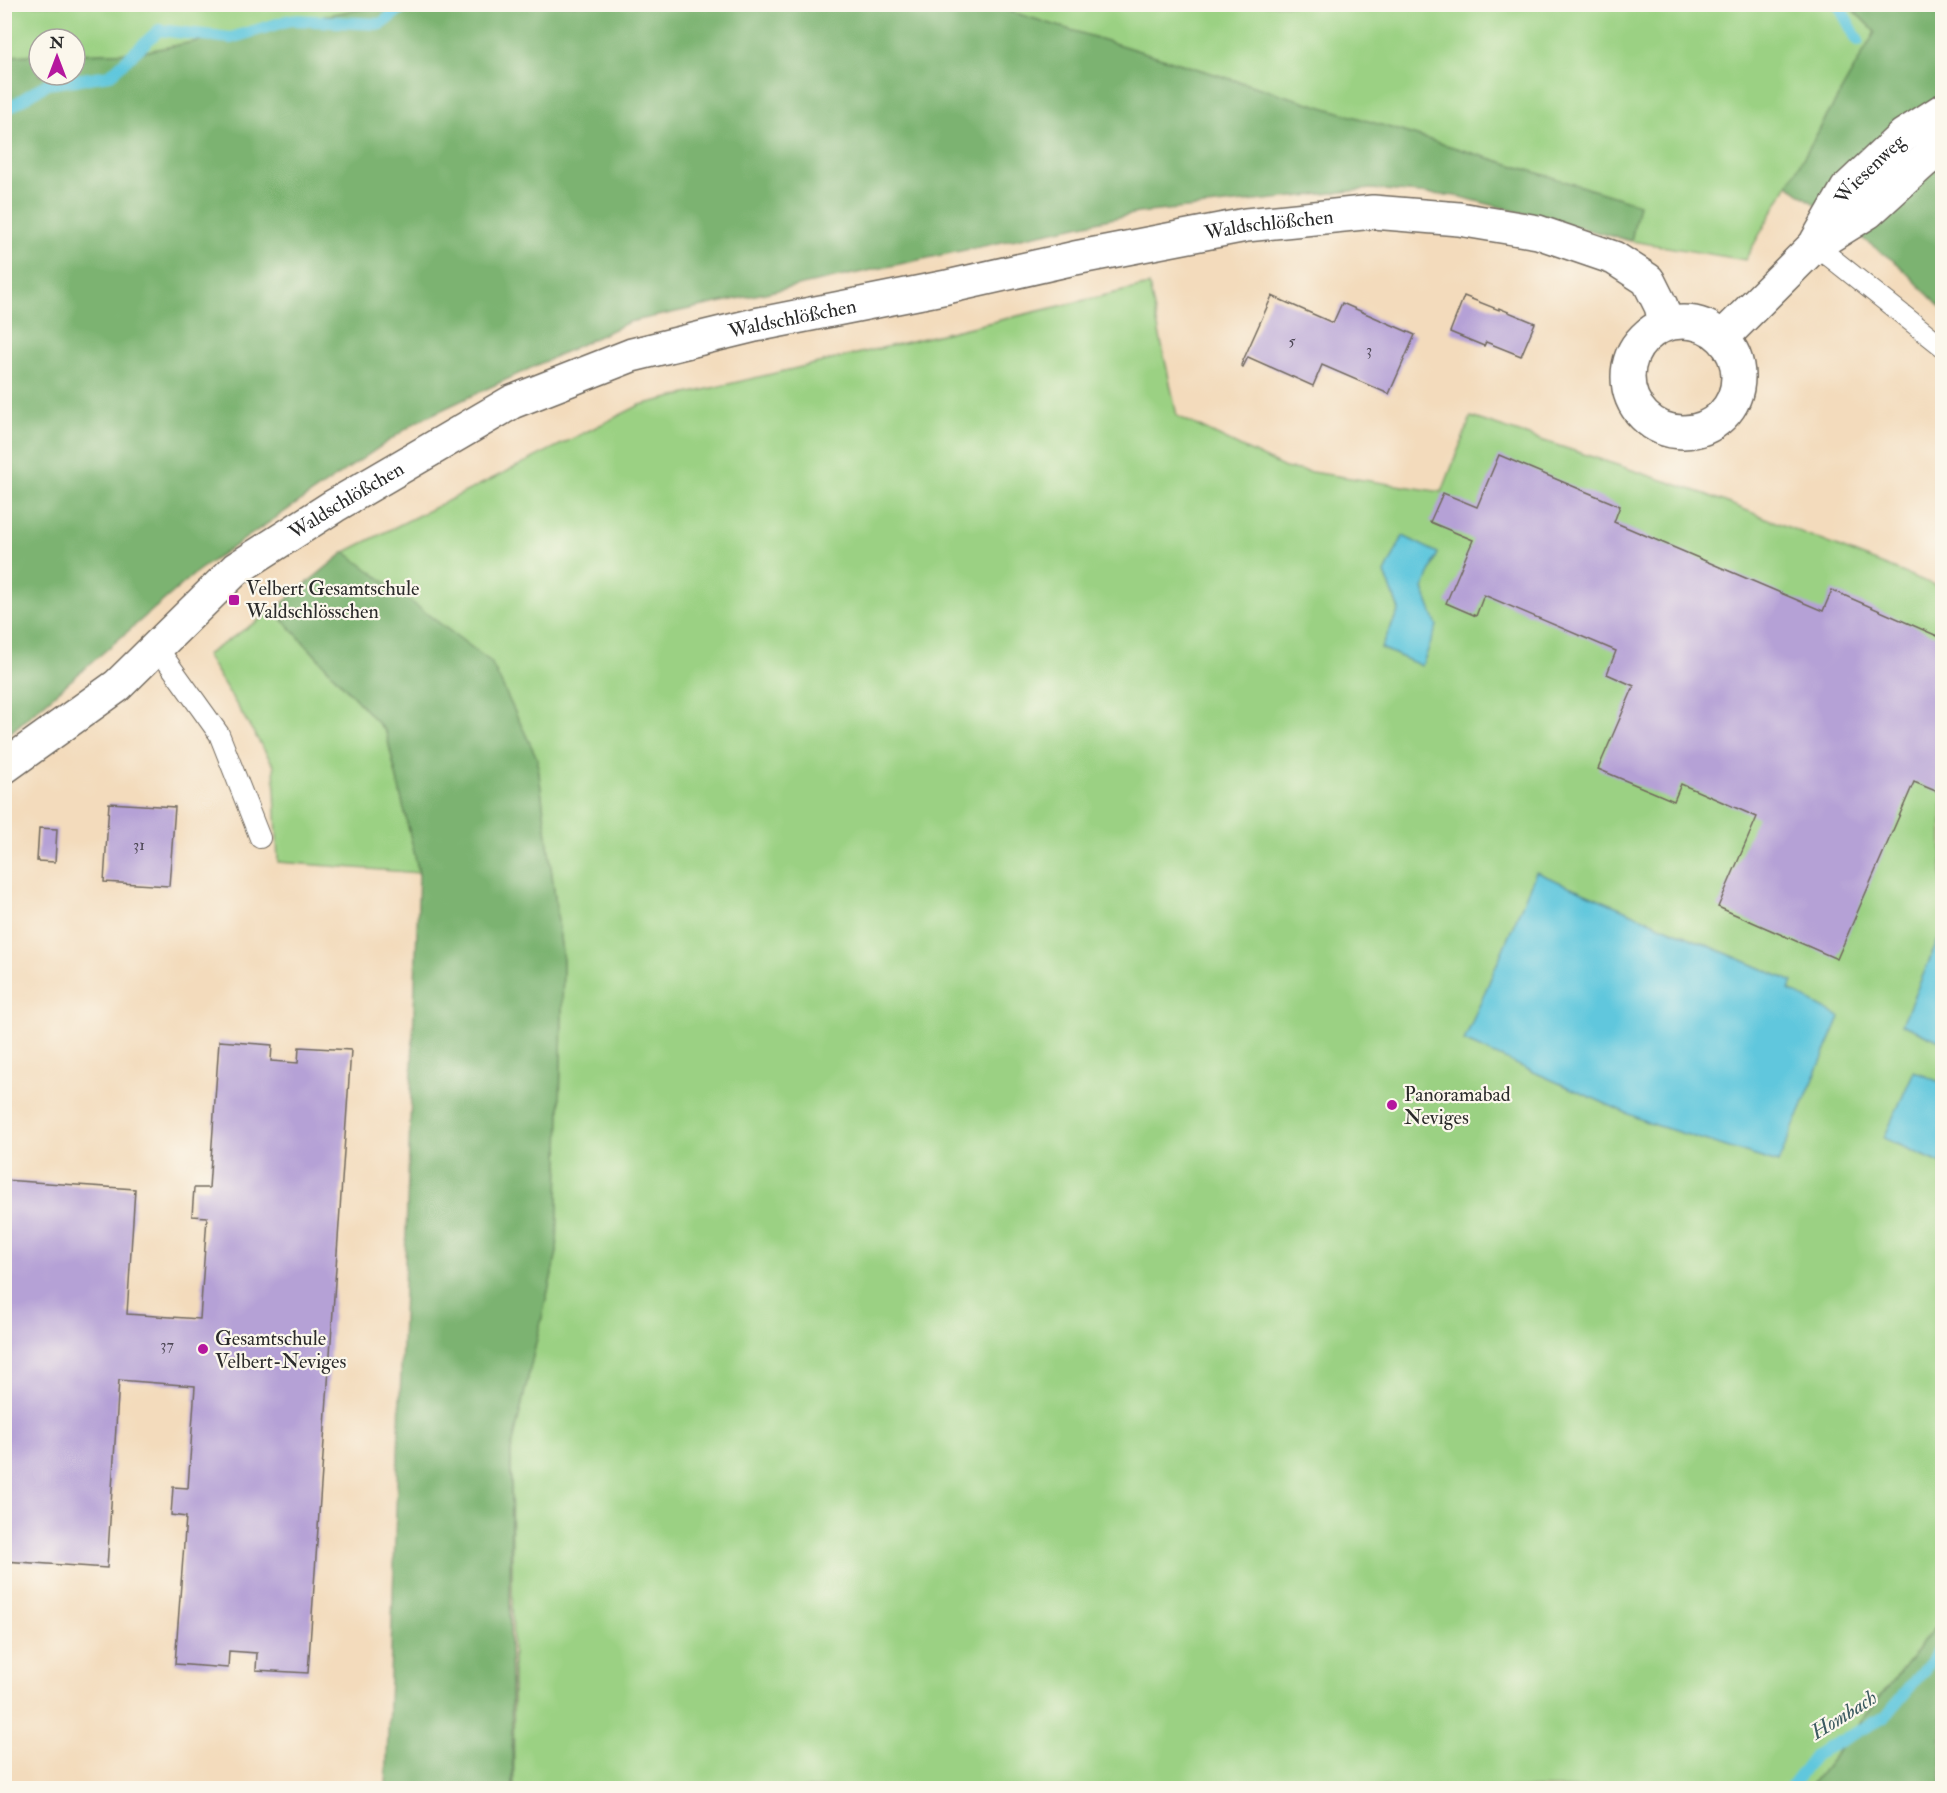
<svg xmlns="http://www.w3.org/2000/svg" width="1947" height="1793" font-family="'IM FELL Double Pica',serif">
<rect width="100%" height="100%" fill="#fbf7ec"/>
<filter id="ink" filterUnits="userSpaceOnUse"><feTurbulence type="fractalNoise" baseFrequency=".0167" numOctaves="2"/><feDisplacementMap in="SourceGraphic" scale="12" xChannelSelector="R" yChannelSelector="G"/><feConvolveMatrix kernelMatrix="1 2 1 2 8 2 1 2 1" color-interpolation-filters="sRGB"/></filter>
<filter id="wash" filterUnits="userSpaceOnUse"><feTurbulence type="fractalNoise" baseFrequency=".008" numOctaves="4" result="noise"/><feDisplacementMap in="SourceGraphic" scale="24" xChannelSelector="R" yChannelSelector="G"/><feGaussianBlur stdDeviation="1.35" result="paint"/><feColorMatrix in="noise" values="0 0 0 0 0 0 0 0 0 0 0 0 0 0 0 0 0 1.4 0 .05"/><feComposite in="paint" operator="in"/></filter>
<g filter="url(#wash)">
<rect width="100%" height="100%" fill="#f3dbbc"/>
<g fill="#9bd183" stroke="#637e57" stroke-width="1.5">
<polygon points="1848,4 1875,32 1745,260 1631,241 1638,204 989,5"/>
<polygon points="4,5 380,5 143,52 75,54 75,39 39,39 39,55 5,56"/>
<polygon points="1149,285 1177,416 1285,468 1442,492 1471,417 1705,494 1942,588 1942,1618 1809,1788 514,1788 511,1451 557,1252 563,961 537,758 345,552 640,405"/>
<polygon points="274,610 386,732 419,873 278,862 274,766 206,655"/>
</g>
<g fill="#7cb371" stroke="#546f4e" stroke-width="1.5">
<polygon points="380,5 989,5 1639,204 1631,241 1457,196 1371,189 1138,213 629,322 418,421 199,570 5,737 5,56 39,55 39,75 75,75 75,54 143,52"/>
<polygon points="1848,5 1942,5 1942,309 1898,264 1788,185 1875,32"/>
<polygon points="345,552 491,662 537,758 563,961 557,1252 511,1451 510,1636 513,1788 386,1788 419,873 386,732 274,610"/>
<polygon points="1942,1618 1942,1788 1809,1788"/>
</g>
<g fill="#60c7dd" stroke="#467984" stroke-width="1.5">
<polygon points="1403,536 1438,553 1423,589 1437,626 1422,666 1381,648 1399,610 1385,573"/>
<polygon points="1536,872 1793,982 1789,990 1840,1017 1778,1163 1649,1123 1464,1041"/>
<polygon points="1942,931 1942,1042 1902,1024"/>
<polygon points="1914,1071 1942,1083 1942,1164 1884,1138"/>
</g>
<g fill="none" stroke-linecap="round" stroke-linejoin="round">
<g stroke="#60c7dd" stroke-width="12">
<polyline points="1838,4 1858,41"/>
<polyline points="4,111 47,84 110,75 159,30 231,38 290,20 381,24 406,4"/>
<polyline points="1790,1788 1815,1755 1885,1717 1942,1648"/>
</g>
</g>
<g id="blocks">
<g fill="#b5a1d6">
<polygon points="1272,296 1333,323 1342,303 1415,335 1389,394 1322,365 1313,386 1248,357 1243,367 1241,365"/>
<polygon points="1464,296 1499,310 1499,308 1535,323 1521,356 1486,342 1484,346 1450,332"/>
<polygon points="1499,455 1620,506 1614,522 1823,611 1832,590 1942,638 1942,782 1938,792 1914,782 1837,959 1718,907 1757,817 1681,784 1674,801 1598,769 1634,686 1607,674 1616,651 1484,595 1476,616 1446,603 1473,540 1430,522 1443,493 1477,507"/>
<polygon points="109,803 175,807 169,886 104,882"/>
<polygon points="39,828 57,829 55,862 37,861"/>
<polygon points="219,1041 272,1045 271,1061 298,1063 299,1047 351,1050 308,1673 256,1670 257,1653 229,1651 228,1668 175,1664 186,1517 171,1515 173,1487 188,1488 195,1386 119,1380 107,1568 4,1561 4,1180 135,1189 127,1314 200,1319 207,1217 192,1216 194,1188 209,1188"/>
</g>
</g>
</g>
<g filter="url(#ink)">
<use href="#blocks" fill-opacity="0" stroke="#71695e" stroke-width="1.5"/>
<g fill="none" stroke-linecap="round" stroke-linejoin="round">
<defs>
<g id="lane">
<polyline points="1815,245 1942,346"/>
<polyline points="156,646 219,734 260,838"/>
</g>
<g id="street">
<path id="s1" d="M 1817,241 L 1847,189 L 1903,136 L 1942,111"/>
<circle cx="1683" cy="377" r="55"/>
<polyline points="1723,337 1815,245 1868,212 1923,162 1942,148"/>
<path id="s2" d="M 4,767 L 117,686 L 236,569 L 334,506 L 512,402 L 632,355 L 755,325 L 947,287 L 1075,258 L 1246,225 L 1373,212 L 1459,219 L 1538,232 L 1614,258 L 1648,280 L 1661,306 L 1665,322"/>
</g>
</defs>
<use href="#lane" stroke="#71695e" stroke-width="22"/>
<use href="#street" stroke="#71695e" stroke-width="36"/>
<use href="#lane" stroke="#fff" stroke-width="20"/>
<use href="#street" stroke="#fff" stroke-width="33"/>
</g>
</g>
<g fill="#b5179e" stroke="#fbf7ec" stroke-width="2">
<rect x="228" y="594" width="12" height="12" rx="3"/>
<circle cx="1392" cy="1105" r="6"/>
<circle cx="203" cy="1349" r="6"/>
</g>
<g text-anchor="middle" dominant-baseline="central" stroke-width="4.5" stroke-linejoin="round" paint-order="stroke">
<g font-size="16" fill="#4e4856">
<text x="1292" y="341">5</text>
<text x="1369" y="350">3</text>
<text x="139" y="845">31</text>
<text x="167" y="1345">37</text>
</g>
<g font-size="20" fill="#2b2b2b" stroke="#fbf7ec">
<text stroke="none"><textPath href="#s1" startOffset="90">Wiesenweg</textPath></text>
<text stroke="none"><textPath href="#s2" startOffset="1408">Waldschlößchen</textPath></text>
<text stroke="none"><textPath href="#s2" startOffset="922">Waldschlößchen</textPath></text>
<text stroke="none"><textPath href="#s2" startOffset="436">Waldschlößchen</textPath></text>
</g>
<g font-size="20" fill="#2b2b2b" stroke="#fbf7ec" text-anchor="start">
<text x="246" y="588">Velbert Gesamtschule<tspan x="246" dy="23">Waldschlösschen</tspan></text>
<text x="1404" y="1094">Panoramabad<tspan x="1404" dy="23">Neviges</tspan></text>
<text x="215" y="1338">Gesamtschule<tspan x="215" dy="23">Velbert-Neviges</tspan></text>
</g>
<g font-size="21" font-style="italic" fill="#3b5a60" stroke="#fbf7ec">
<text transform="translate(1844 1715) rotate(-32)">Hombach</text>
</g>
</g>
<rect width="1947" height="1793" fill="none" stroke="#fbf7ec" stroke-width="24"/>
<g transform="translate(57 57)"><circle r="28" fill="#fbf7ec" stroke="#a8a59f" stroke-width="1.5"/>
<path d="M0-4.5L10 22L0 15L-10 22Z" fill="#b5179e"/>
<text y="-9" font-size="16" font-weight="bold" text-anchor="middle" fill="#2b2b2b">N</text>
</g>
</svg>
